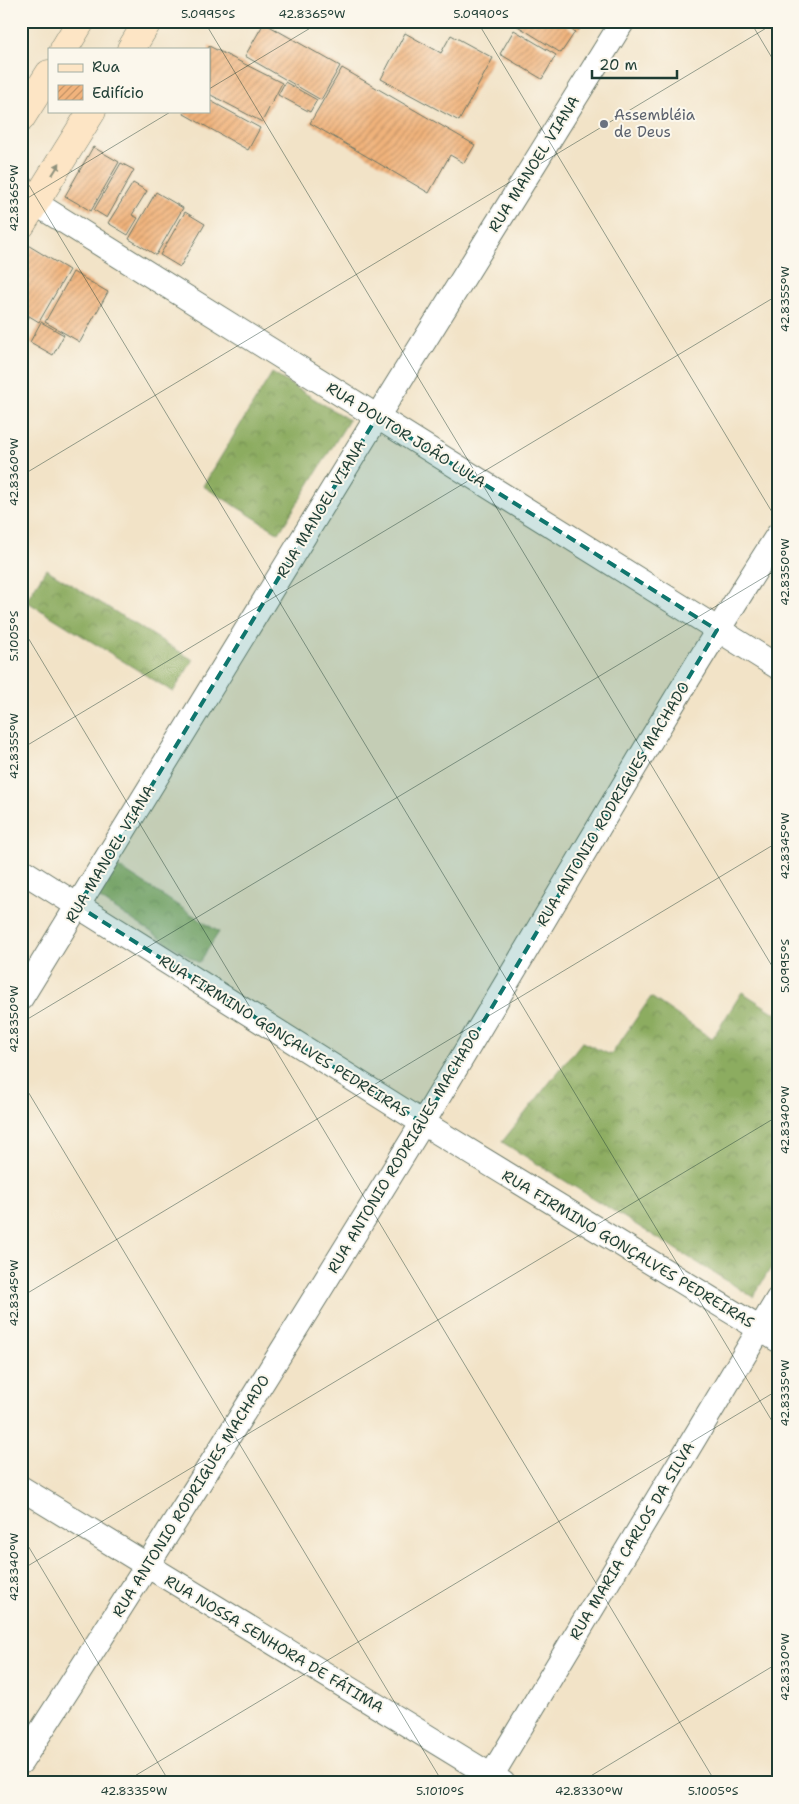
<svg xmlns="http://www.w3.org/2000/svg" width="799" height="1804" font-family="'Shantell Sans',sans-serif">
<defs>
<pattern id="forest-crowns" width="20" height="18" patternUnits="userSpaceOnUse" patternTransform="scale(1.25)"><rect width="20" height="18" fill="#8cac60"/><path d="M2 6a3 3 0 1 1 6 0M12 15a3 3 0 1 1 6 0" fill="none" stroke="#728d50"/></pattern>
<pattern id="building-hatch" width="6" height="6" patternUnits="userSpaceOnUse" patternTransform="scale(1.25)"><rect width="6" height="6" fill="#f1b37c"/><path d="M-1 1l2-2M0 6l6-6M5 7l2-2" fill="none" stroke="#c39366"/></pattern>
</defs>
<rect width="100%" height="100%" fill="#fbf7ec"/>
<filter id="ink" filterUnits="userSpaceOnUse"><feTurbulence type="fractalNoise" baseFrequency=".02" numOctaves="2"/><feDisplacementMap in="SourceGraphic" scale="10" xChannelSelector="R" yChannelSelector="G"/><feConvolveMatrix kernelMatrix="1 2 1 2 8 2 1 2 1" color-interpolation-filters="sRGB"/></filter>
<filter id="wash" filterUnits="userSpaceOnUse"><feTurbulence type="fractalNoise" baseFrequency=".0096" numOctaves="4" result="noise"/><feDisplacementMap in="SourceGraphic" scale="20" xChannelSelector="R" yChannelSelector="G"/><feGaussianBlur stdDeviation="1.12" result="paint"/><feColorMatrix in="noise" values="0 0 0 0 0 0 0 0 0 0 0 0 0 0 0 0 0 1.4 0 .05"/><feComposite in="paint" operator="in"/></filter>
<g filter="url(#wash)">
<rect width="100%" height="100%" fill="#f2e3c7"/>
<g fill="url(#forest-crowns)" stroke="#56744a">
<polygon points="272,373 349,420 279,533 203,486"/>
<polygon points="46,569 193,660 173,692 26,601"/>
<polygon points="117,866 219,932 199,963 97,897"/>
<polygon points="742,992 778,1015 778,1256 753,1297 502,1142 582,1042 611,1055 651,997 712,1039"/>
</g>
<g id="blocks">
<g fill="url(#building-hatch)">
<polygon points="518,21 558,21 575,32 561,53 516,25"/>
<polygon points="565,21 584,21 579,30"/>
<polygon points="264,23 340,66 321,100 245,56"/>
<polygon points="514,30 556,55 542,79 500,54"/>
<polygon points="405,33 441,53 451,35 493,58 459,121 381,79"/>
<polygon points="209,46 282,83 262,122 209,94"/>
<polygon points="342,68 475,145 464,163 450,155 429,193 310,123"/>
<polygon points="285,82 317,100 310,112 278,95"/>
<polygon points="209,100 260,128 248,150 184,114 185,111 209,111"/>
<polygon points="93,147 119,162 91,211 65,196"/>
<polygon points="121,163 134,170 107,218 94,210"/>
<polygon points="133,183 147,191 132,215 138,218 128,235 108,223"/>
<polygon points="156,192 183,208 156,255 129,239"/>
<polygon points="185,212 205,224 180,267 160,255"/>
<polygon points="21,241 69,270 39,322 21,311"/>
<polygon points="73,272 108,292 80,342 45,322"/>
<polygon points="21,312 29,317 21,330"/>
<polygon points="41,322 64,335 53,355 30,342"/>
</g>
</g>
</g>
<g filter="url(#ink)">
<use href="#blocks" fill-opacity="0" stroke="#697767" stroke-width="1"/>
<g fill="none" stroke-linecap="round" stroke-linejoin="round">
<defs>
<g id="minor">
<polyline points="35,203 778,667"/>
<polyline points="21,870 423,1123 778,1340"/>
<polyline points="21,998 377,417 623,21"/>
<polyline points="21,1488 503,1783"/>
<path d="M 21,1762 C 158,1551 291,1338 422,1124 C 541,928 654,728 778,535"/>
<polyline points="487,1783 778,1299"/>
</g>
<g id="secondary">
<polyline points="64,49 81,21"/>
<polyline points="131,49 148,21"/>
<polyline points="21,118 49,74"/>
<polyline points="21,225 92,111"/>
</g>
</defs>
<use href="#minor" stroke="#697767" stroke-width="26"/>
<use href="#secondary" stroke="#697767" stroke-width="29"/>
<use href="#minor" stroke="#fff" stroke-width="24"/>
<use href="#secondary" stroke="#fde5c5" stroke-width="28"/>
</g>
<defs><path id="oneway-solid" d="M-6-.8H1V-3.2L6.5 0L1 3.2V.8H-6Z" transform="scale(1.25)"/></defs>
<use fill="#8e917c" href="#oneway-solid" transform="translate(56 169) rotate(-58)"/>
</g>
<path fill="#0f766e" fill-opacity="0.2" stroke="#0f766e" stroke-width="4" stroke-dasharray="10 6" stroke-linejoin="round" d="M 377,417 L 717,630 L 423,1123 L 78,906 Z"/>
<path fill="none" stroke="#1f3d34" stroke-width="1" stroke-opacity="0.45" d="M 204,21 L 778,976M 477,21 L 778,522M 750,21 L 778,68M 209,89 L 322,21M 21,172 L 778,1431M 21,202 L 172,111M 21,476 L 778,21M 21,626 L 716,1783M 21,749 L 778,295M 21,1023 L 778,569M 21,1080 L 443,1783M 21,1297 L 778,842M 21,1534 L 170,1783M 21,1570 L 778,1116M 123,1783 L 778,1390M 579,1783 L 778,1663"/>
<circle fill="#6b7280" stroke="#fbf7ec" stroke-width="2" cx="604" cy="124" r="5"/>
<g text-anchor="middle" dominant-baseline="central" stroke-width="4" stroke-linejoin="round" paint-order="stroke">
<g font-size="15" fill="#5b616d" stroke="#fbf7ec" text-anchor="start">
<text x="614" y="115">Assembléia<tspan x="614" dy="17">de Deus</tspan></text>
</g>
<g font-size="15" fill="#1f3d34" stroke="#fbf7ec">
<text transform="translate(534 164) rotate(-58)">RUA MANOEL VIANA</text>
<text transform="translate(406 435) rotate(32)">RUA DOUTOR JOÃO LULA</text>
<text transform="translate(321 509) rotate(-59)">RUA MANOEL VIANA</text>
<text transform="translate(613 804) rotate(-59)">RUA ANTONIO RODRIGUES MACHADO</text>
<text transform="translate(110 854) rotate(-59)">RUA MANOEL VIANA</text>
<text transform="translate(284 1036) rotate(32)">RUA FIRMINO GONÇALVES PEDREIRAS</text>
<text transform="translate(404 1151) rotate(-59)">RUA ANTONIO RODRIGUES MACHADO</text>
<text transform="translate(628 1249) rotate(31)">RUA FIRMINO GONÇALVES PEDREIRAS</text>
<text transform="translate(191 1496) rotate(-58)">RUA ANTONIO RODRIGUES MACHADO</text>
<text transform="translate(632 1541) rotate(-59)">RUA MARIA CARLOS DA SILVA</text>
<text transform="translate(274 1644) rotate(31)">RUA NOSSA SENHORA DE FÁTIMA</text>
</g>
</g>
<rect width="799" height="1804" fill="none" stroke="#fbf7ec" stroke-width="55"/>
<rect x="48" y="48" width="162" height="65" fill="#fbf7ec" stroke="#a3ada2"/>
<rect x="58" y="64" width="25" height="8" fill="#fde5c5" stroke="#a3ada2"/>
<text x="92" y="72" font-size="15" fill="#1f3d34">Rua</text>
<rect x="58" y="85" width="25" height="15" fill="url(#building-hatch)" stroke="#a3ada2"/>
<text x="92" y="98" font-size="15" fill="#1f3d34">Edifício</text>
<path d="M592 70v8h85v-8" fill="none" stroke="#1f3d34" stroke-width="2.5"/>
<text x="599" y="70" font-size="15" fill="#1f3d34" stroke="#fbf7ec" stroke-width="4" paint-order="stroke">20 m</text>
<rect x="28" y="28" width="744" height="1748" fill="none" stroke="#1f3d34" stroke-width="2"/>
<g font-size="12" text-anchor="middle" fill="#1f3d34">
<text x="208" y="18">5.0995°S</text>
<text x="312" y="18">42.8365°W</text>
<text x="481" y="18">5.0990°S</text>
<text transform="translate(14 198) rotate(-90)" y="4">42.8365°W</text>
<text transform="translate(785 299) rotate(-90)" y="4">42.8355°W</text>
<text transform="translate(14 472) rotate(-90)" y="4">42.8360°W</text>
<text transform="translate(785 572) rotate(-90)" y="4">42.8350°W</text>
<text transform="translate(14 636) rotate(-90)" y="4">5.1005°S</text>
<text transform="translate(14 746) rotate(-90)" y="4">42.8355°W</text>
<text transform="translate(785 846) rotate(-90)" y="4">42.8345°W</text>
<text transform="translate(785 966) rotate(-90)" y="4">5.0995°S</text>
<text transform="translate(14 1019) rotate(-90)" y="4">42.8350°W</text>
<text transform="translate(785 1120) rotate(-90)" y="4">42.8340°W</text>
<text transform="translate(14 1293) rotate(-90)" y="4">42.8345°W</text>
<text transform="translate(785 1393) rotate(-90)" y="4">42.8335°W</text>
<text transform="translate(14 1567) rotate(-90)" y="4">42.8340°W</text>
<text transform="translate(785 1667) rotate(-90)" y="4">42.8330°W</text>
<text x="134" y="1795">42.8335°W</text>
<text x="440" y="1795">5.1010°S</text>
<text x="589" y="1795">42.8330°W</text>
<text x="713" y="1795">5.1005°S</text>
</g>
</svg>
